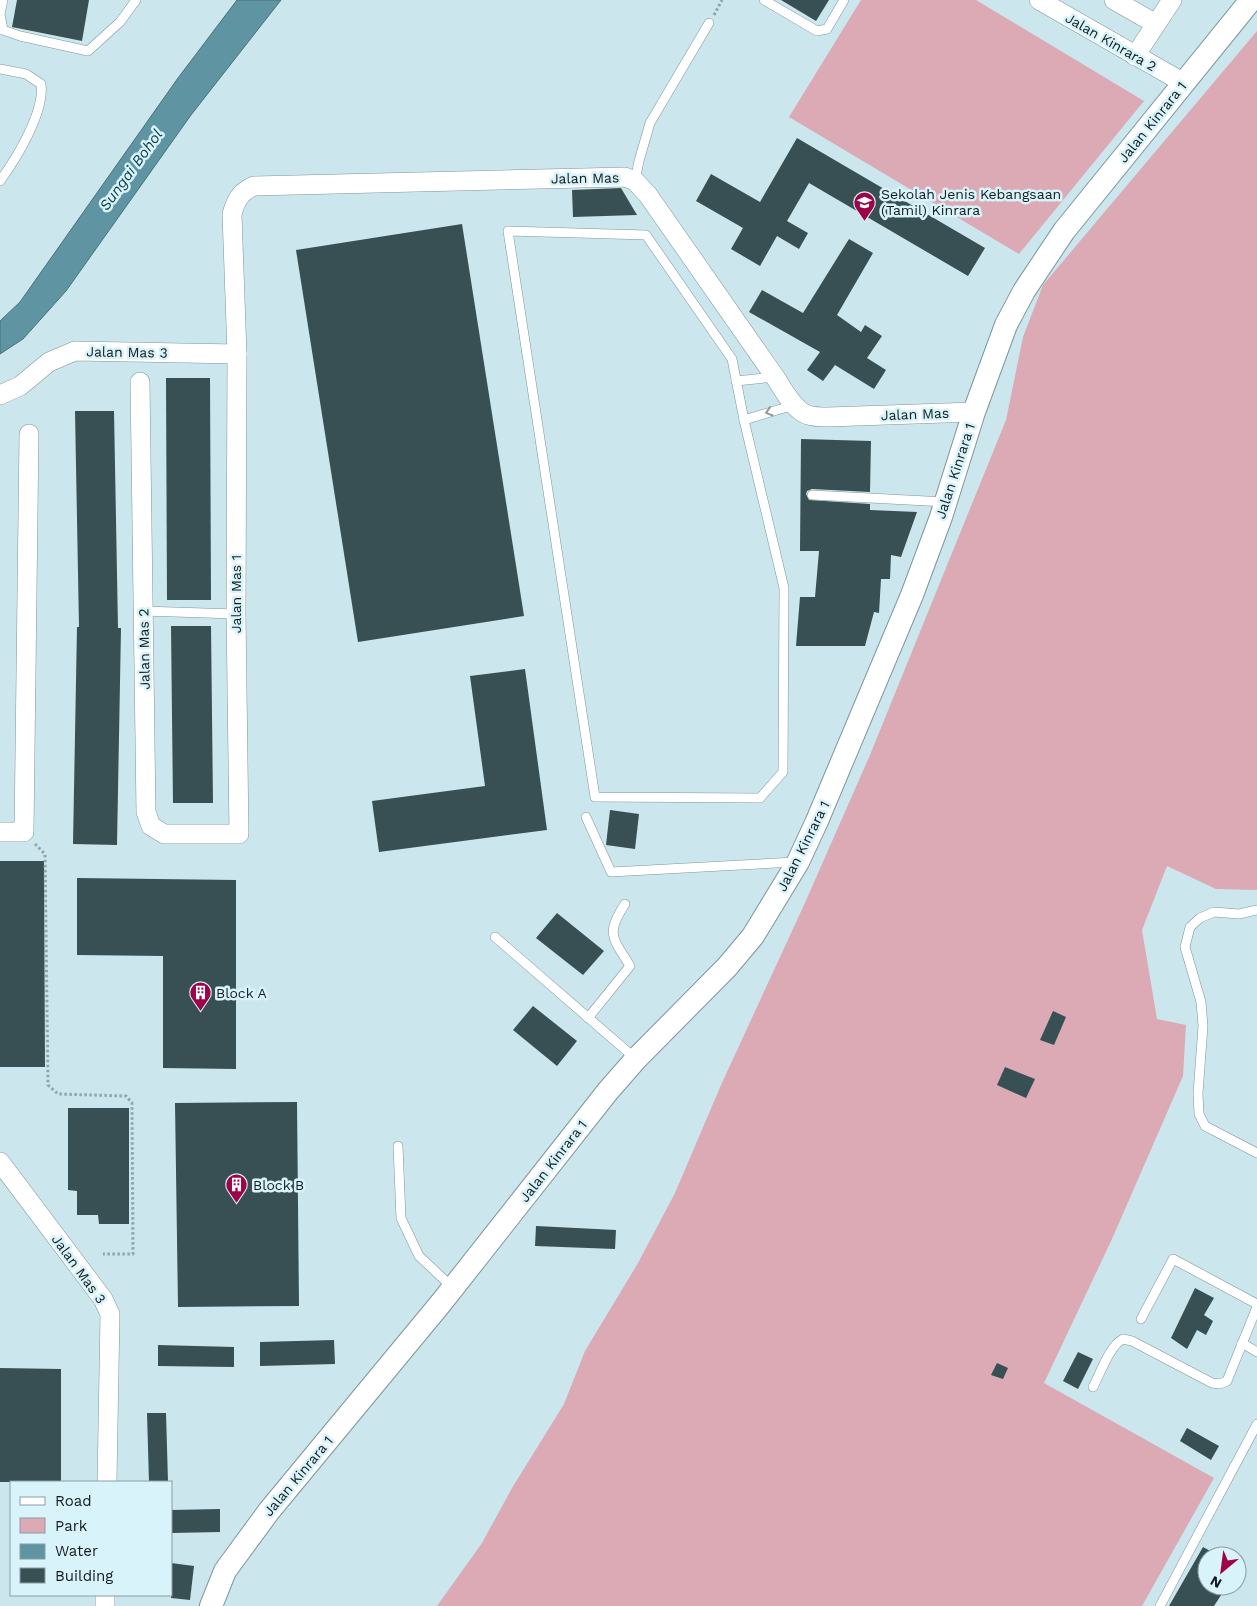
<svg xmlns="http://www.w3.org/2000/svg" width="1257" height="1606" font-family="'Work Sans',sans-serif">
<rect width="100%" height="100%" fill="#cce6ed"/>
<g fill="#dbaab4">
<polygon points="861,0 976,0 1144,101 1019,254 789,117"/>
<polygon points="1257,31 1257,890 1216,889 1167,866 1142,930 1157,1019 1186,1025 1183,1076 1112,1239 1044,1383 1214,1478 1142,1606 437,1606 482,1543 512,1488 564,1404 585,1351 638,1263 675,1193 721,1085 804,905 870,755 1006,420 1023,337 1043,285"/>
</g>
<polygon fill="#5f95a2" stroke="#48717a" points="237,0 281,0 191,115 66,291 23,339 0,354 0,321 20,302 178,78"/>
<g fill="#384f54">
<polygon points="17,0 89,0 82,41 12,27"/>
<polygon points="781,0 829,0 816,21"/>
<polygon points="797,138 985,248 968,276 809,183 787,221 808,233 799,249 777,236 760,266 731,249 743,228 696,201 711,174 760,202"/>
<polygon points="621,188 637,215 573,217 572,190"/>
<polygon points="462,224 524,616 358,642 296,250"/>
<polygon points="849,239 873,253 837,315 861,332 865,325 882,336 867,358 886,370 874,389 835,365 823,381 807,370 820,352 749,312 762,290 803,313"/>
<polygon points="166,378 210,378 211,600 167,600"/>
<polygon points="75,411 114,411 118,628 121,628 117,845 73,844 77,627 79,627"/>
<polygon points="801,439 871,441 870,492 812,489 807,491 806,494 809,500 870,504 870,510 917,512 901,557 891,555 890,579 881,579 879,613 874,612 865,646 796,646 800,597 815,597 819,551 800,551"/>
<polygon points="171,626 211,626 213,803 173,803"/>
<polygon points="525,669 547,830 379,852 372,801 485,786 470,676"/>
<polygon points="610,810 639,814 635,849 606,845"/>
<polygon points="0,861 44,861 45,1067 0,1067"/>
<polygon points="77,878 236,880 236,1069 163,1068 163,956 77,955"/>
<polygon points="557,913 604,951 583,975 536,938"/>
<polygon points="533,1006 577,1041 557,1066 513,1030"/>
<polygon points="1053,1011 1066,1017 1054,1045 1040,1040"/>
<polygon points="1005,1067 1035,1079 1026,1098 997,1085"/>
<polygon points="297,1102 299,1306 178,1307 175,1103"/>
<polygon points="68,1108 129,1108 129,1224 99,1224 98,1215 77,1215 77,1191 68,1190"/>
<polygon points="536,1226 616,1230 615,1249 535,1246"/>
<polygon points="1195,1288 1214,1298 1204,1315 1213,1321 1206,1335 1197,1330 1187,1349 1171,1338"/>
<polygon points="334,1340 335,1364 260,1366 260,1342"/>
<polygon points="158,1345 234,1347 234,1367 158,1366"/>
<polygon points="1078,1352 1093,1359 1078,1389 1063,1381"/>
<polygon points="997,1363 1008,1368 1003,1379 991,1375"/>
<polygon points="0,1368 61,1369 61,1482 0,1482"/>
<polygon points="147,1413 166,1413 168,1482 149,1482"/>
<polygon points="1187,1428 1219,1446 1211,1460 1180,1441"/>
<polygon points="220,1509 220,1532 171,1533 171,1510"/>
<polygon points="1203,1547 1214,1553 1212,1556 1207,1556 1207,1586 1227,1586 1214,1606 1169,1606"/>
<polygon points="171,1563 194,1566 190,1600 171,1598"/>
</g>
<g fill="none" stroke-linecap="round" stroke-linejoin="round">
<defs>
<g id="service">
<polyline points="3,0 0,14 3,30 20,36 88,51 120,22 136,0"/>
<polyline points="764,0 817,31 827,29 844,0"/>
<path d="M 0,69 L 26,74 L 41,84 C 45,112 16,159 0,181"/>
<polyline points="635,181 639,161 650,123 709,23"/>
<polygon points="508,231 646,235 732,359 744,420 784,588 783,772 760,798 595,797"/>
<polyline points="736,381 775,377"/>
<polyline points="744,420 794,405"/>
<polyline points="812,495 946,502"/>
<polyline points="143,611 236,614"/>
<polyline points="586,817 611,872 795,862"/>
<polyline points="1257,910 1239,914 1214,912 1200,918 1190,927 1185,947 1201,1002 1203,1026 1198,1093 1199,1114 1205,1126 1257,1153"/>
<polyline points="495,937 636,1059"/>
<path d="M 588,1018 L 630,966 C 613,938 605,934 625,904"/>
<polyline points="398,1146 401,1218 419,1256 452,1287"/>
<polyline points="1141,1319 1173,1259 1257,1304"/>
<polyline points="1242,1343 1257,1352"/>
<path d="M 1093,1387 C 1100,1374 1110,1345 1123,1339 L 1132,1341 L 1212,1383 L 1220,1384 L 1227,1381 L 1257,1307"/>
<polyline points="1160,1606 1257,1424"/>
</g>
<g id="minor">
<polyline points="1039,0 1184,83"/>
<polyline points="1114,0 1156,24"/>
<polyline points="1135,56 1172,0"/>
<path d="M 140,382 L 146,812 L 151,826 L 164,834 L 239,834 L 236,614 L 237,354 L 232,214 C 236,200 240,192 254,186 L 625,177 L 635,181 L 648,195 L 775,377 C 783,389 794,411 808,415 C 814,417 822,417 828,417 L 974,412"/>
<polyline points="0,395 20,386 49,362 75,351 237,354"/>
<polyline points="0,832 24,832 29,434"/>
<polyline points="0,1162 103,1299 110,1314 107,1482"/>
<polyline points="105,1606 105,1595"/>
</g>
<polyline id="tertiary" points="211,1606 225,1571 269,1511 441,1303 608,1091 636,1059 727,967 753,936 798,862 817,821 912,595 941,517 974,412 1006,325 1024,291 1064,231 1251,0"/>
</defs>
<use href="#service" stroke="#7e969c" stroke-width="10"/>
<use href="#minor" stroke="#7e969c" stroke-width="20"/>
<use href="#tertiary" stroke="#7e969c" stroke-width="24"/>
<g stroke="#90a5aa" stroke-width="3" stroke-dasharray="2.5 2.5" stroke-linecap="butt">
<polyline points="714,15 722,0"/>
<polyline points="35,844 45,854 48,1085 58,1094 126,1096 132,1103 133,1254 103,1254"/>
</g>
<use href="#service" stroke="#fff" stroke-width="9"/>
<use href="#minor" stroke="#fff" stroke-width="19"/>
<use href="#tertiary" stroke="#fff" stroke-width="22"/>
</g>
<defs><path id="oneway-chevron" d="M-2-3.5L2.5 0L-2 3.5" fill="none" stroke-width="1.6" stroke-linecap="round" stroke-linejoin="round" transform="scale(1.25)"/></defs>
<use stroke="#95999a" href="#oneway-chevron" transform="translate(769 412) rotate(163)"/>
<defs>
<symbol id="school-pin" viewBox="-11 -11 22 30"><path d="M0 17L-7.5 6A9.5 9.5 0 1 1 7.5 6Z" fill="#9e0248" stroke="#d9f3fa"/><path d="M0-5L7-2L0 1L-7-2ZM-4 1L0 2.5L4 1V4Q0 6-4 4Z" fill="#fff"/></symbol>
<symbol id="building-pin" viewBox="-11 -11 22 30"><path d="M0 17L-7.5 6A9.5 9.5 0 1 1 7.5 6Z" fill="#9e0248" stroke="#d9f3fa"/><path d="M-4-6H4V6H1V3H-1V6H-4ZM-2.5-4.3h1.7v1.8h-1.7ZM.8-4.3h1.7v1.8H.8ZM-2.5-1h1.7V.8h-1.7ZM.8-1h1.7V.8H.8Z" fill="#fff"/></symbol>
</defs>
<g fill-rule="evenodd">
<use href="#school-pin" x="852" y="190" width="25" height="34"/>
<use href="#building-pin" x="188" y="980" width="25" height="34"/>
<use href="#building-pin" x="224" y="1172" width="25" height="34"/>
</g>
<g text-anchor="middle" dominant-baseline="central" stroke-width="5" stroke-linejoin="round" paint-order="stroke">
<g font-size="14" fill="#131c1e" stroke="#d9f3fa">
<text transform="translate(1111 42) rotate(30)">Jalan Kinrara 2</text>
<text transform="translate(1152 122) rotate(-51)">Jalan Kinrara 1</text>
<text transform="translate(585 178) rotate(-1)">Jalan Mas</text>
<text transform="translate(127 352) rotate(1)">Jalan Mas 3</text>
<text transform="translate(915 414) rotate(-2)">Jalan Mas</text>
<text transform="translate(955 471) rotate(-72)">Jalan Kinrara 1</text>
<text transform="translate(236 594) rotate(-90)">Jalan Mas 1</text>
<text transform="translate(144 649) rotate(-91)">Jalan Mas 2</text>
<text transform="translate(803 846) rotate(-63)">Jalan Kinrara 1</text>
<text transform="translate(553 1161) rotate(-52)">Jalan Kinrara 1</text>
<text transform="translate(79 1269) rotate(54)">Jalan Mas 3</text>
<text transform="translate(298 1476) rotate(-50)">Jalan Kinrara 1</text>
</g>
<g font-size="14" fill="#131c1e" stroke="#d9f3fa" text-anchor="start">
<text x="881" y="194">Sekolah Jenis Kebangsaan<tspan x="881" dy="16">(Tamil) Kinrara</tspan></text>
<text x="216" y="993">Block A</text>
<text x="253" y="1185">Block B</text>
</g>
<g font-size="15" font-style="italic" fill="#0d404b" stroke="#d9f3fa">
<text transform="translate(131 170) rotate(-54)">Sungai Bohol</text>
</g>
</g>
<rect x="10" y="1481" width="162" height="115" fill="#d9f3fa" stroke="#8a9da2"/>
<rect x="20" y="1497" width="25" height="8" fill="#ffffff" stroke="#8a9da2"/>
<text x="55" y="1506" font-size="15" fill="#131c1e">Road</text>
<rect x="20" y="1518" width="25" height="15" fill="#dbaab4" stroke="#8a9da2"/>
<text x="55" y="1531" font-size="15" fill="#131c1e">Park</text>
<rect x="20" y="1544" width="25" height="15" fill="#5f95a2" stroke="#8a9da2"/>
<text x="55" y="1556" font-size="15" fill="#131c1e">Water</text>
<rect x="20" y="1568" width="25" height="15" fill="#384f54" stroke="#8a9da2"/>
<text x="55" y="1581" font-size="15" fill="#131c1e">Building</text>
<g transform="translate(1222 1571) rotate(209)"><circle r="24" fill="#d9f3fa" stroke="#8a9da2"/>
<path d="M0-4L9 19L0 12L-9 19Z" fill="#9e0248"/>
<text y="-8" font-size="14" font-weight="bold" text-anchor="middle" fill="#131c1e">N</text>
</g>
</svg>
